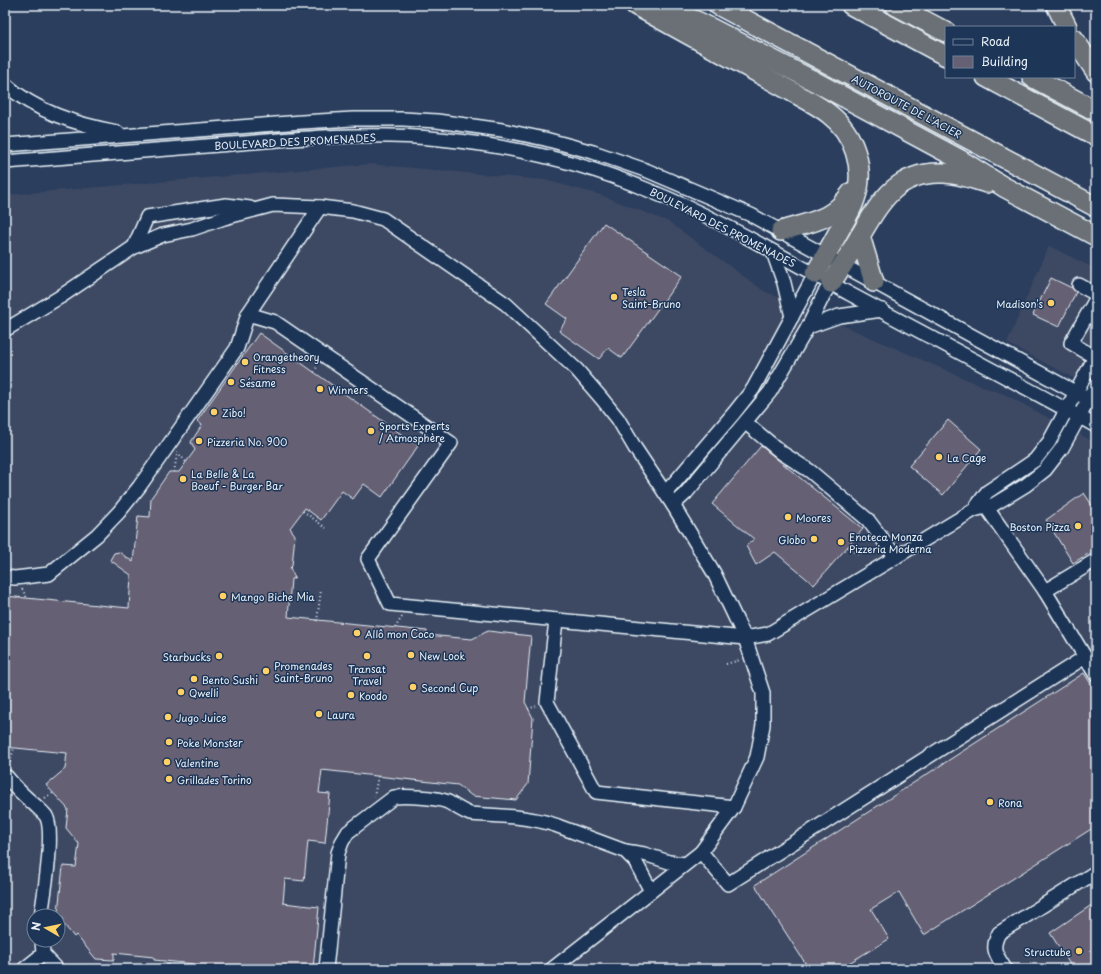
<svg xmlns="http://www.w3.org/2000/svg" width="1101" height="974" font-family="'Playpen Sans',sans-serif">
<rect width="100%" height="100%" fill="#2b3e5d"/>
<filter id="ink" filterUnits="userSpaceOnUse"><feTurbulence type="fractalNoise" baseFrequency=".025" numOctaves="2"/><feDisplacementMap in="SourceGraphic" scale="8" xChannelSelector="R" yChannelSelector="G"/><feConvolveMatrix kernelMatrix="1 2 1 2 8 2 1 2 1" color-interpolation-filters="sRGB"/></filter>
<g filter="url(#ink)">
<g fill="#3c4864" fill-rule="evenodd">
<path d="M 370,164 L 545,180 L 601,195 L 669,222 L 764,291 L 989,389 L 1004,394 L 1096,443 L 1096,969 L 5,969 L 5,195 ZM 34,916 L 58,916 L 58,940 L 34,940 Z"/>
<polygon points="1049,246 1096,269 1096,390 1007,343"/>
</g>
<g fill="#656073" stroke="#e8f1f8">
<polygon points="604,223 682,276 622,358 608,348 599,359 559,331 567,319 546,304"/>
<polygon points="1051,278 1072,288 1076,292 1059,327 1033,315"/>
<polygon points="259,333 418,446 382,497 364,484 353,499 342,491 321,520 305,508 290,528 295,535 292,566 290,568 295,578 291,579 288,617 427,631 427,635 472,639 488,631 531,636 525,702 533,718 528,784 516,800 472,796 458,785 322,770 319,793 330,794 325,843 308,841 304,881 285,879 283,903 319,907 313,969 194,969 194,964 154,960 154,957 114,953 114,960 96,959 76,935 74,937 62,922 64,920 58,912 63,866 76,867 79,844 66,828 68,809 46,785 65,769 67,753 5,747 5,596 129,608 131,575 110,560 114,553 119,552 133,562 138,516 150,517 151,498 169,472 179,472 195,450 191,442 202,425 197,421"/>
<polygon points="948,420 981,449 943,495 909,466"/>
<polygon points="761,446 863,529 814,585 775,552 756,565 746,546 754,539 712,504"/>
<polygon points="1084,493 1096,511 1096,549 1073,563 1046,520"/>
<polygon points="1084,673 1096,692 1096,769 1092,771 1096,778 1096,826 924,935 899,892 871,909 889,939 839,969 809,969 755,885"/>
<polygon points="1093,904 1096,909 1096,969 1073,969 1050,933"/>
</g>
<g fill="none" stroke-linecap="round" stroke-linejoin="round">
<defs>
<g id="minor">
<path d="M 5,84 C 36,112 76,124 117,132"/>
<polyline points="5,145 302,122 353,119 403,119 437,121 502,130 545,139 593,152 648,171 751,215 1095,403"/>
<path d="M 5,162 C 80,156 156,150 231,144 C 301,138 370,132 440,139 C 512,146 582,162 648,190 C 718,218 784,258 850,294 C 932,338 1014,381 1096,426"/>
<polyline points="134,247 147,217 226,205 250,208"/>
<polyline points="773,252 784,283 792,317"/>
<polyline points="1079,285 1096,294"/>
<polyline points="1096,299 1071,343 1096,358"/>
<polyline points="248,314 275,322 451,443 368,559 390,604 745,638 768,634 974,510 993,505 1026,485 1045,470 1062,448 1096,386"/>
<polyline points="808,327 839,316 882,310"/>
<polyline points="5,330 60,297 134,247 163,235 192,229 224,218 273,205 320,207 353,211 383,219 506,304 577,370 602,399 618,419 635,448 673,505 714,573 745,638 763,693 763,725 757,757 734,807 701,852 552,969"/>
<polyline points="746,423 782,453 810,471 868,520 896,557"/>
<polyline points="665,493 676,481 734,413 753,389 815,274"/>
<polyline points="982,501 1045,591 1096,675"/>
<polyline points="673,505 686,493 770,392 808,327 824,294 831,283"/>
<polyline points="976,507 987,492 1035,460 1049,442 1095,357"/>
<polyline points="5,577 15,578 49,574 97,535 119,512 139,487 237,348 248,314 320,207"/>
<polyline points="1045,591 1096,560"/>
<polyline points="556,620 547,702 596,792 734,807"/>
<path d="M 5,776 L 7,777 C 15,787 25,797 35,805 C 39,809 42,811 46,816 C 55,831 44,896 41,916"/>
<polyline points="625,851 644,854 669,862 685,864"/>
<polyline points="701,852 728,884 1085,657"/>
<polyline points="42,940 43,954 57,969"/>
<polyline points="24,969 43,954"/>
<path d="M 326,969 L 338,853 L 342,842 L 348,832 L 394,797 C 406,796 436,797 448,802 C 455,806 462,811 470,814 C 498,816 528,816 555,825 L 625,851 L 635,861 L 651,891"/>
<path d="M 1005,969 C 997,955 990,950 999,933 L 1096,872"/>
</g>
<g id="highway">
<path d="M 635,5 L 809,101 C 816,105 823,109 829,114 C 854,133 866,169 855,199 C 852,209 846,219 840,229 C 832,244 824,259 815,274"/>
<polyline points="659,5 701,23 812,80 959,159 1004,187 1096,236"/>
<polyline points="718,5 1096,207"/>
<polyline points="851,5 946,56"/>
<polyline points="895,5 946,32"/>
<polyline points="1056,5 1067,27"/>
<polyline points="1074,39 1096,72"/>
<polyline points="986,77 1096,136"/>
<polyline points="1032,77 1096,111"/>
<path d="M 781,231 C 813,221 831,222 852,192"/>
<polyline points="860,236 874,282"/>
<path d="M 831,283 C 841,268 851,252 860,236 C 880,202 897,171 943,173 C 958,173 973,179 987,183"/>
</g>
</defs>
<use href="#minor" stroke="#e8f1f8" stroke-width="16"/>
<use href="#highway" stroke="#e8f1f8" stroke-width="22"/>
<g stroke="#e8f1f8" stroke-width="2" stroke-dasharray="1 3" stroke-linecap="butt">
<polyline points="314,372 318,365"/>
<polyline points="177,452 186,462"/>
<polyline points="174,472 177,455"/>
<polyline points="303,511 326,528"/>
<polyline points="848,547 859,555 871,547"/>
<polyline points="22,589 27,598"/>
<polyline points="317,621 321,590"/>
<polyline points="395,628 402,617"/>
<polyline points="726,664 740,660"/>
<polyline points="528,709 536,706"/>
<polyline points="9,766 14,748"/>
<polyline points="374,797 378,776"/>
<polyline points="45,798 53,793"/>
<polyline points="167,969 168,961"/>
</g>
<use href="#minor" stroke="#1d3557" stroke-width="13"/>
<use href="#highway" stroke="#6a7074" stroke-width="19"/>
</g>
</g>
<g fill="#ffd166" stroke="#1d3557" stroke-width="1.5">
<circle cx="614" cy="297" r="4"/>
<circle cx="1051" cy="303" r="4"/>
<circle cx="245" cy="362" r="4"/>
<circle cx="231" cy="382" r="4"/>
<circle cx="320" cy="389" r="4"/>
<circle cx="214" cy="412" r="4"/>
<circle cx="371" cy="431" r="4"/>
<circle cx="199" cy="441" r="4"/>
<circle cx="939" cy="457" r="4"/>
<circle cx="183" cy="479" r="4"/>
<circle cx="788" cy="517" r="4"/>
<circle cx="1078" cy="526" r="4"/>
<circle cx="814" cy="539" r="4"/>
<circle cx="841" cy="542" r="4"/>
<circle cx="223" cy="596" r="4"/>
<circle cx="357" cy="633" r="4"/>
<circle cx="411" cy="655" r="4"/>
<circle cx="219" cy="656" r="4"/>
<circle cx="367" cy="656" r="4"/>
<circle cx="266" cy="671" r="4"/>
<circle cx="194" cy="679" r="4"/>
<circle cx="413" cy="687" r="4"/>
<circle cx="181" cy="692" r="4"/>
<circle cx="351" cy="695" r="4"/>
<circle cx="319" cy="714" r="4"/>
<circle cx="168" cy="717" r="4"/>
<circle cx="169" cy="742" r="4"/>
<circle cx="167" cy="762" r="4"/>
<circle cx="169" cy="779" r="4"/>
<circle cx="990" cy="802" r="4"/>
<circle cx="1079" cy="951" r="4"/>
</g>
<g text-anchor="middle" dominant-baseline="central" stroke-width="3" stroke-linejoin="round" paint-order="stroke">
<g font-size="10" fill="#e8f1f8" stroke="#1d3557">
<text transform="translate(907 106) rotate(28)">AUTOROUTE DE L'ACIER</text>
<text transform="translate(295 141) rotate(-3)">BOULEVARD DES PROMENADES</text>
<text transform="translate(723 227) rotate(27)">BOULEVARD DES PROMENADES</text>
</g>
<g font-size="10" fill="#e8f1f8" stroke="#1d3557" text-anchor="start">
<text x="622" y="291">Tesla<tspan x="622" dy="12">Saint-Bruno</tspan></text>
<text x="1043" y="303" text-anchor="end">Madison's</text>
<text x="253" y="356">Orangetheory<tspan x="253" dy="12">Fitness</tspan></text>
<text x="239" y="382">Sésame</text>
<text x="328" y="389">Winners</text>
<text x="222" y="412">Zibo!</text>
<text x="379" y="425">Sports Experts<tspan x="379" dy="12">/ Atmosphère</tspan></text>
<text x="207" y="441">Pizzeria No. 900</text>
<text x="947" y="457">La Cage</text>
<text x="191" y="473">La Belle &amp; La<tspan x="191" dy="12">Boeuf - Burger Bar</tspan></text>
<text x="796" y="517">Moores</text>
<text x="1070" y="526" text-anchor="end">Boston Pizza</text>
<text x="849" y="536">Enoteca Monza<tspan x="849" dy="12">Pizzeria Moderna</tspan></text>
<text x="806" y="539" text-anchor="end">Globo</text>
<text x="231" y="596">Mango Biche Mia</text>
<text x="365" y="633">Allô mon Coco</text>
<text x="419" y="655">New Look</text>
<text x="211" y="656" text-anchor="end">Starbucks</text>
<text x="274" y="665">Promenades<tspan x="274" dy="12">Saint-Bruno</tspan></text>
<text x="367" y="668" text-anchor="middle">Transat<tspan x="367" dy="12">Travel</tspan></text>
<text x="202" y="679">Bento Sushi</text>
<text x="421" y="687">Second Cup</text>
<text x="189" y="692">Qwelli</text>
<text x="359" y="695">Koodo</text>
<text x="327" y="714">Laura</text>
<text x="176" y="717">Jugo Juice</text>
<text x="177" y="742">Poke Monster</text>
<text x="175" y="762">Valentine</text>
<text x="177" y="779">Grillades Torino</text>
<text x="998" y="802">Rona</text>
<text x="1071" y="951" text-anchor="end">Structube</text>
</g>
</g>
<rect width="1101" height="974" fill="none" stroke="#1d3557" stroke-width="20"/>
<rect x="10" y="10" width="1081" height="954" fill="none" stroke="#e8f1f8" stroke-width="1.5" filter="url(#ink)"/>
<rect x="945" y="26" width="130" height="52" fill="#1d3557" stroke="#6e8097"/>
<rect x="953" y="39" width="20" height="6" fill="#1d3557" stroke="#6e8097"/>
<text x="981" y="46" font-size="12" fill="#e8f1f8">Road</text>
<rect x="953" y="56" width="20" height="12" fill="#656073" stroke="#6e8097"/>
<text x="981" y="66" font-size="12" fill="#e8f1f8">Building</text>
<g transform="translate(46 928) rotate(279)"><circle r="19" fill="#1d3557" stroke="#6e8097"/>
<path d="M0-3L7 15L0 10L-7 15Z" fill="#ffd166"/>
<text y="-6" font-size="11" font-weight="bold" text-anchor="middle" fill="#e8f1f8">N</text>
</g>
</svg>
